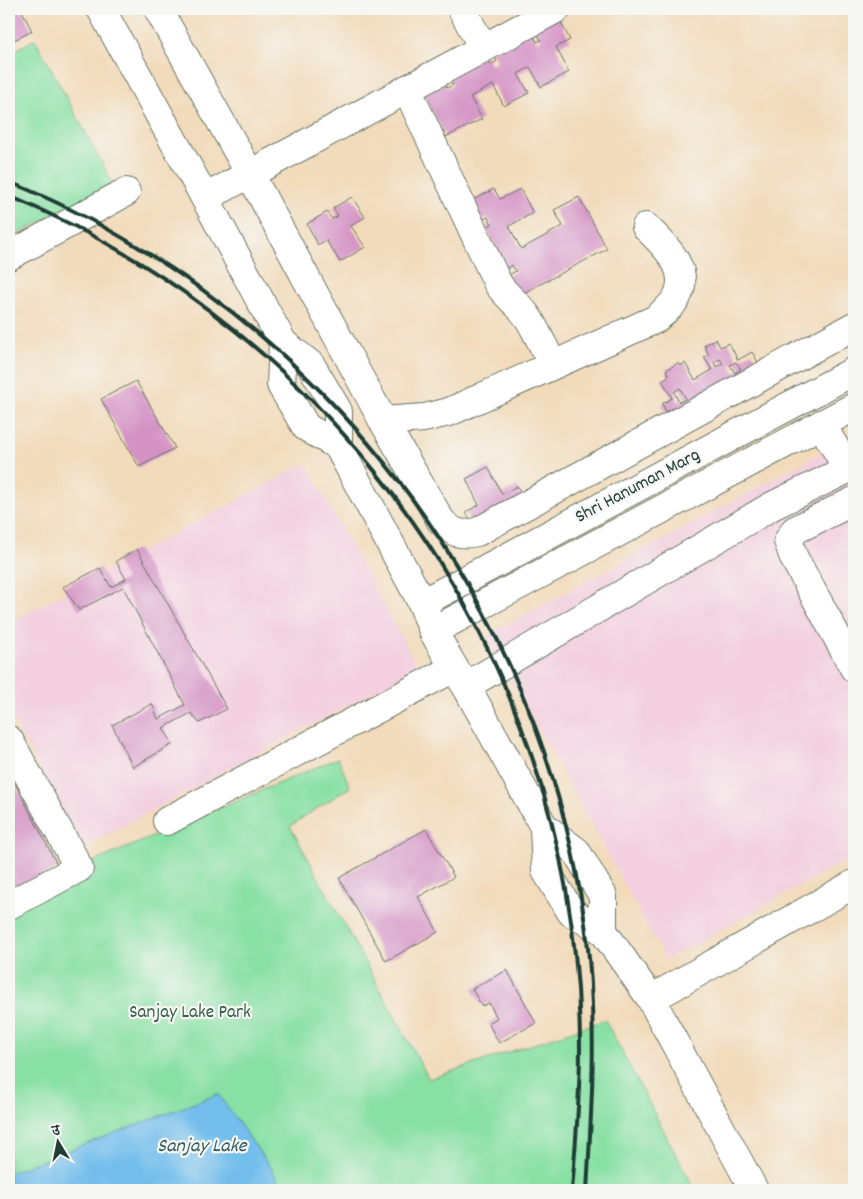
<svg xmlns="http://www.w3.org/2000/svg" width="863" height="1199" font-family="Dekko,'Playpen Sans Deva',sans-serif">
<rect width="100%" height="100%" fill="#f6f6f2"/>
<filter id="ink" filterUnits="userSpaceOnUse"><feTurbulence type="fractalNoise" baseFrequency=".02" numOctaves="2"/><feDisplacementMap in="SourceGraphic" scale="10" xChannelSelector="R" yChannelSelector="G"/><feConvolveMatrix kernelMatrix="1 2 1 2 8 2 1 2 1" color-interpolation-filters="sRGB"/></filter>
<filter id="wash" filterUnits="userSpaceOnUse"><feTurbulence type="fractalNoise" baseFrequency=".0096" numOctaves="4" result="noise"/><feDisplacementMap in="SourceGraphic" scale="20" xChannelSelector="R" yChannelSelector="G"/><feGaussianBlur stdDeviation="1.12" result="paint"/><feColorMatrix in="noise" values="0 0 0 0 0 0 0 0 0 0 0 0 0 0 0 0 0 1.4 0 .05"/><feComposite in="paint" operator="in"/></filter>
<g filter="url(#wash)">
<rect width="100%" height="100%" fill="#f2dbbb"/>
<g fill="#f3cfdf">
<polygon points="854,435 854,856 666,960 487,636"/>
<polygon points="306,463 418,668 82,848 9,712 9,623"/>
</g>
<g fill="#88e0a4" stroke="#548e6c">
<polygon points="35,39 113,184 9,239 9,54"/>
<polygon points="338,758 350,787 290,826 429,1079 605,1020 695,1190 9,1190 9,904 79,868"/>
</g>
<polygon fill="#73beec" stroke="#497e90" points="218,1094 271,1168 283,1190 9,1190 9,1173"/>
<g id="blocks">
<g fill="#d492c5" fill-rule="evenodd">
<polygon points="9,9 21,9 32,31 9,43"/>
<polygon points="558,17 570,40 556,47 569,72 541,87 530,67 518,74 529,93 504,106 493,85 470,97 482,119 446,137 423,94 442,79 447,88 453,85 448,75 486,55 491,65 497,61 492,52 531,31 537,42 541,40 535,29"/>
<polygon points="494,189 500,199 520,189 533,213 509,226 521,249 563,226 554,210 579,197 607,249 514,298 503,278 516,271 512,265 500,272 493,259 500,255 489,234 478,232 492,224 488,217 474,224 469,202"/>
<polygon points="352,197 365,217 351,226 365,247 340,262 326,240 318,245 307,224 327,212 332,219 338,216 333,208"/>
<path d="M 716,339 L 720,347 L 729,343 L 738,360 L 752,352 L 762,369 L 671,420 L 662,404 L 672,398 L 662,380 L 669,376 L 666,370 L 678,363 L 680,366 L 685,363 L 695,380 L 712,370 L 704,357 L 709,355 L 704,345 ZM 720,359 L 723,364 L 716,367 L 714,362 ZM 736,362 L 741,369 L 735,373 L 730,365 ZM 680,388 L 686,399 L 679,402 L 674,392 Z"/>
<polygon points="136,381 175,448 139,467 101,399"/>
<polygon points="488,467 502,494 517,486 525,499 474,527 466,512 479,505 466,479"/>
<polygon points="137,549 227,709 199,723 191,713 163,728 173,744 133,767 112,725 152,704 158,719 185,705 123,587 79,610 63,587 100,568 111,587 126,579 116,561"/>
<polygon points="9,772 59,868 9,890"/>
<polygon points="426,829 454,877 418,897 438,932 386,961 339,878"/>
<polygon points="507,970 536,1023 499,1043 488,1023 497,1018 489,1003 482,1006 472,989"/>
</g>
</g>
</g>
<g filter="url(#ink)">
<use href="#blocks" fill-opacity="0" stroke="#697463" stroke-width="1"/>
<g fill="none" stroke-linecap="round" stroke-linejoin="round">
<defs>
<g id="minor">
<polyline points="101,9 205,198 283,343 311,365 338,411 338,446 422,603 433,631 454,668 466,686 544,827 576,851 603,896 603,931"/>
<path d="M 158,9 L 250,174 L 383,421 L 441,521 C 453,533 460,536 477,532 L 854,326"/>
<polyline points="462,9 483,48"/>
<path d="M 407,89 L 498,284 C 507,297 521,306 529,319 C 538,334 545,350 553,365"/>
<polyline points="205,198 556,9"/>
<polyline points="9,256 126,192"/>
<polyline points="283,343 281,385 306,427 338,446"/>
<path d="M 383,421 L 424,418 L 449,412 L 656,319 C 663,312 673,306 677,297 C 692,269 663,244 646,227"/>
<polyline points="821,424 848,469"/>
<polyline points="854,501 795,530 788,541 794,558 854,668"/>
<polyline points="422,603 854,371"/>
<polyline points="433,631 854,407"/>
<polyline points="466,686 772,506 854,466"/>
<polyline points="9,740 79,868 9,905"/>
<polyline points="167,821 454,668"/>
<polyline points="544,827 546,871 571,912 603,931 651,999 754,1190"/>
<polyline points="651,999 854,884"/>
</g>
</defs>
<use href="#minor" stroke="#697463" stroke-width="30"/>
<use href="#minor" stroke="#fff" stroke-width="28"/>
<g stroke="#1f3d34" stroke-width="4">
<path d="M 9,182 C 53,199 97,222 138,247 C 384,396 552,653 587,939 C 597,1023 592,1106 587,1190"/>
<path d="M 9,196 C 298,315 511,581 566,889 C 575,941 580,995 580,1048 C 580,1096 576,1143 572,1190"/>
</g>
</g>
</g>
<g text-anchor="middle" dominant-baseline="central" stroke-width="4.5" stroke-linejoin="round" paint-order="stroke">
<g font-size="19" fill="#1f3d34" stroke="#f6f6f2">
<text transform="translate(638 487) rotate(-28)">Shri Hanuman Marg</text>
</g>
<g font-size="19" fill="#345e4a" stroke="#f6f6f2">
<text x="190" y="1013">Sanjay Lake Park</text>
</g>
<g font-size="20" font-style="italic" fill="#345d62" stroke="#f6f6f2">
<text x="202" y="1147">Sanjay Lake</text>
</g>
</g>
<rect width="863" height="1199" fill="none" stroke="#f6f6f2" stroke-width="30"/>
<g transform="translate(58 1142) rotate(350)" stroke="#f6f6f2" stroke-width="4" paint-order="stroke">
<path d="M0-4L9 19L0 12L-9 19Z" fill="#1f3d34"/>
<text y="-8" font-size="14" font-weight="bold" text-anchor="middle" fill="#1f3d34">उ</text>
</g>
</svg>
